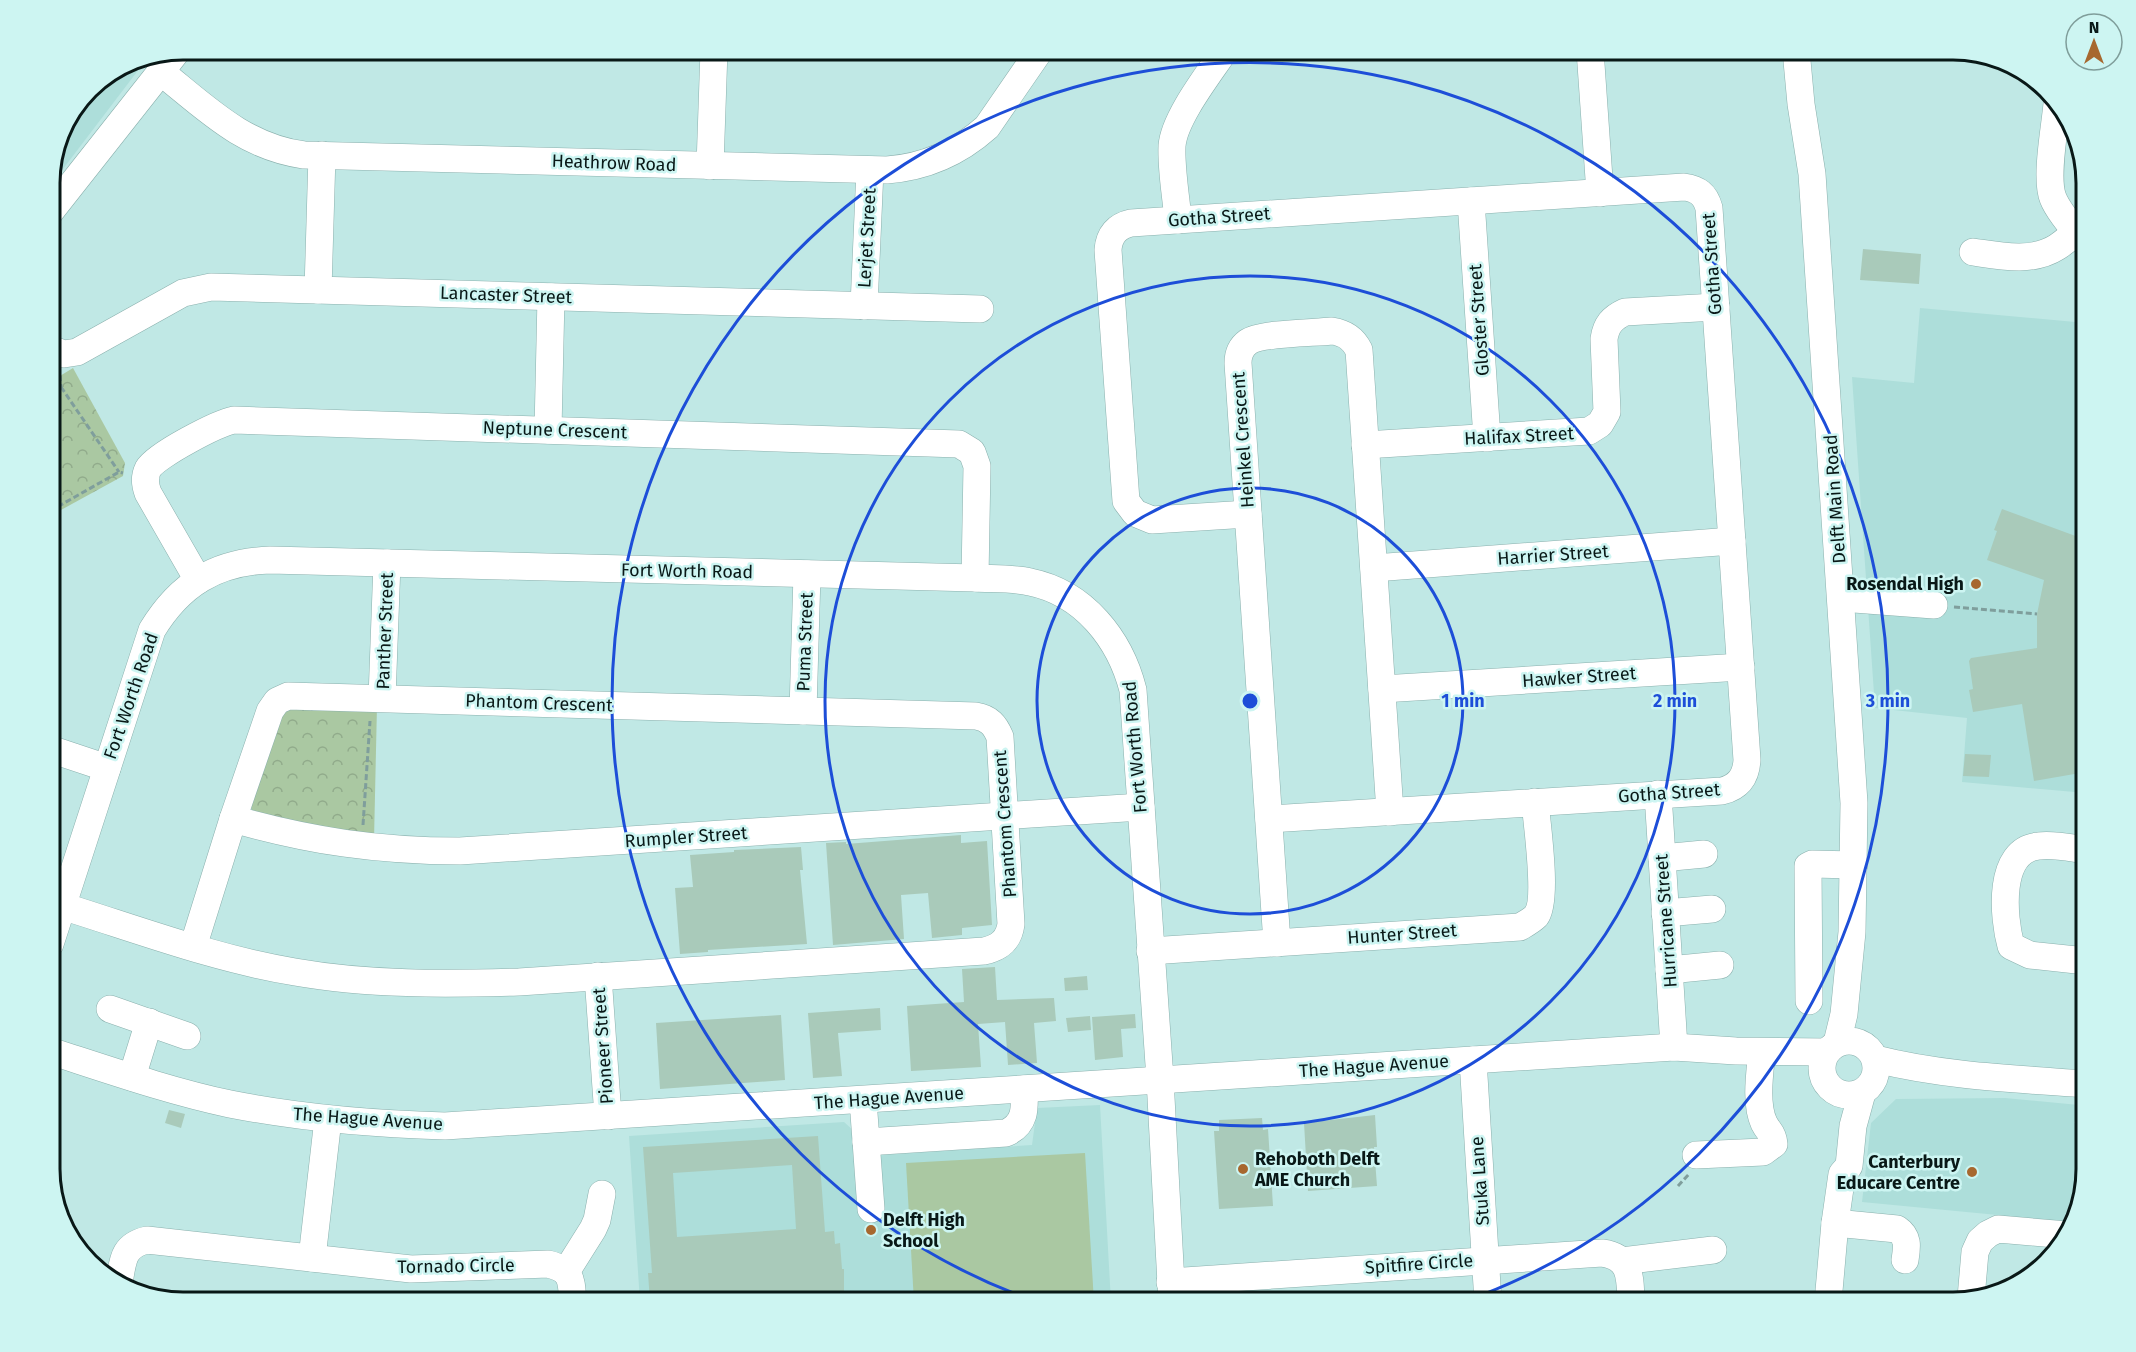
<svg xmlns="http://www.w3.org/2000/svg" width="2136" height="1352" font-family="'Fira Sans',sans-serif">
<defs>
<pattern id="park-crowns" width="20" height="18" patternUnits="userSpaceOnUse" patternTransform="scale(1.5)"><rect width="20" height="18" fill="#aac8a2"/><path d="M2 6a3 3 0 1 1 6 0M12 15a3 3 0 1 1 6 0" fill="none" stroke="#91ab8b"/></pattern>
</defs>
<rect width="100%" height="100%" fill="#c0e8e5"/>
<g fill="#addeda">
<polygon points="149,56 50,186 50,175 60,132 89,88 132,60"/>
<polygon points="1920,308 2086,323 2086,793 1962,782 1967,718 1875,708 1852,377 1914,383"/>
<polygon points="2005,1098 2079,1105 2086,1114 2086,1119 2081,1119 2074,1122 2083,1137 2075,1208 2071,1222 1862,1202 1871,1123 1896,1099"/>
<polygon points="1100,1105 1111,1302 640,1302 629,1136 844,1122 854,1131 854,1157 1032,1145 1037,1108"/>
</g>
<g fill="url(#park-crowns)">
<polygon points="73,368 125,463 123,476 50,516 50,382"/>
<polygon points="377,706 374,840 254,814 249,804 279,709"/>
</g>
<polygon fill="#aac8a2" points="1085,1153 1094,1302 914,1302 906,1163"/>
<g fill="#a9caba" fill-rule="evenodd">
<polygon points="1863,249 1921,254 1919,284 1860,280"/>
<polygon points="2002,509 2081,538 2075,555 2086,556 2086,709 2080,708 2086,747 2086,772 2034,781 2022,704 1973,712 1969,690 1973,689 1969,661 1971,658 2037,648 2037,614 2044,580 1987,560 1997,531 1994,530"/>
<polygon points="1965,754 1991,755 1989,777 1963,776"/>
<polygon points="961,835 961,843 987,841 992,925 962,928 962,935 932,938 928,893 901,895 904,939 833,945 826,843 846,842 846,844"/>
<polygon points="801,847 803,870 800,870 807,944 708,950 708,952 680,954 675,888 693,887 690,855 734,852 734,850"/>
<polygon points="995,967 997,1000 1054,998 1056,1021 1034,1023 1037,1063 1008,1065 1005,1022 978,1024 981,1067 911,1071 907,1006 964,1002 962,969"/>
<polygon points="1087,976 1088,990 1065,991 1064,978"/>
<polygon points="880,1008 881,1030 838,1033 842,1076 813,1078 808,1013"/>
<polygon points="1135,1014 1136,1028 1121,1029 1123,1057 1095,1060 1092,1017"/>
<polygon points="781,1015 785,1080 660,1089 656,1023"/>
<polygon points="1090,1016 1091,1030 1068,1032 1066,1018"/>
<polygon points="169,1110 185,1114 181,1128 165,1123"/>
<polygon points="1375,1115 1377,1147 1374,1147 1377,1186 1308,1191 1304,1123"/>
<polygon points="1262,1118 1263,1130 1268,1129 1273,1206 1219,1209 1214,1131 1219,1131 1219,1120"/>
<path d="M 818,1136 L 825,1232 L 834,1231 L 835,1244 L 840,1243 L 842,1269 L 844,1269 L 844,1302 L 650,1302 L 648,1273 L 652,1273 L 643,1147 ZM 792,1165 L 796,1229 L 677,1237 L 673,1173 Z"/>
</g>
<g fill="none" stroke-linecap="round" stroke-linejoin="round">
<defs>
<g id="minor">
<polyline points="1590,50 1600,193"/>
<polyline points="1796,50 1801,104 1812,174 1854,803 1852,932 1844,1014 1837,1043"/>
<path d="M 161,72 C 206,108 244,147 304,155 L 887,170 C 926,167 958,153 987,127 L 1040,50"/>
<path d="M 2057,104 C 2055,127 2045,178 2053,198 C 2058,211 2077,233 2086,243"/>
<polyline points="710,166 714,50"/>
<polyline points="1471,201 1487,438"/>
<polyline points="50,212 177,51"/>
<path d="M 1178,220 C 1176,196 1171,170 1172,146 C 1174,118 1209,74 1225,50"/>
<path d="M 1973,252 C 2000,256 2032,263 2057,247 C 2068,240 2077,231 2086,222"/>
<polyline points="318,290 322,155"/>
<polyline points="864,306 870,170"/>
<polyline points="50,349 64,354 77,352 183,293 211,287 980,309"/>
<polyline points="548,430 551,297"/>
<path d="M 1365,445 L 1589,431 L 1600,424 L 1607,412 L 1604,339 C 1606,325 1612,318 1625,312 L 1716,307"/>
<path d="M 1248,514 L 1152,520 L 1135,513 L 1126,501 L 1108,250 C 1109,235 1117,226 1131,223 L 1684,187 C 1698,189 1705,194 1709,208 L 1747,760 C 1746,777 1738,787 1722,791 L 1269,819"/>
<polyline points="1374,568 1732,541"/>
<path d="M 198,580 L 148,493 C 145,485 144,477 148,469 C 156,455 218,423 234,420 L 959,444 L 972,452 L 977,466 L 975,578"/>
<polyline points="1841,598 1934,605"/>
<polyline points="1382,689 1741,667"/>
<polyline points="382,698 387,563"/>
<polyline points="803,711 807,574"/>
<polyline points="50,749 107,768"/>
<polyline points="1658,794 1674,1047"/>
<path d="M 233,819 C 311,841 378,851 460,851 L 1141,807"/>
<path d="M 2086,850 C 2071,848 2054,844 2039,846 C 1997,849 2003,917 2011,946 L 2030,955 L 2086,961"/>
<polyline points="1662,858 1704,854"/>
<path d="M 62,906 C 139,930 216,959 295,972 C 369,985 445,984 519,982 L 984,951 C 999,948 1009,940 1011,924 L 1000,737 C 995,725 989,718 976,716 L 288,696 L 277,701 L 270,711 L 233,819 L 193,947"/>
<polyline points="1665,913 1712,909"/>
<path d="M 1277,943 L 1238,363 C 1238,355 1241,347 1248,342 C 1260,333 1315,333 1332,331 C 1345,333 1353,338 1359,350 L 1390,812"/>
<path d="M 50,944 L 152,630 C 180,584 216,562 270,560 L 975,578 C 993,579 1013,578 1030,582 C 1084,593 1120,639 1133,690 L 1160,1079 L 1172,1302"/>
<path d="M 1150,951 L 1520,927 C 1525,924 1532,920 1536,916 C 1548,901 1537,824 1535,802"/>
<polyline points="1669,970 1720,965"/>
<polyline points="598,976 608,1116"/>
<polyline points="1809,1001 1808,866 1812,864 1854,865"/>
<polyline points="110,1009 187,1036"/>
<circle cx="1849" cy="1068" r="27"/>
<path d="M 50,1051 C 109,1070 169,1091 230,1104 C 301,1118 373,1124 445,1126 L 1674,1047 L 1736,1051 L 1826,1052"/>
<path d="M 1876,1059 C 1942,1076 2018,1079 2086,1084"/>
<polyline points="1473,1060 1488,1302"/>
<polyline points="132,1077 149,1022"/>
<polyline points="863,1100 871,1209"/>
<path d="M 866,1142 L 1006,1133 C 1026,1124 1025,1108 1024,1089"/>
<path d="M 1696,1155 L 1763,1152 L 1774,1144 C 1773,1132 1769,1133 1764,1123 C 1756,1106 1759,1079 1761,1060"/>
<path d="M 1835,1223 L 1897,1229 C 1909,1237 1907,1247 1905,1260"/>
<polyline points="312,1258 328,1119"/>
<polyline points="1622,1261 1713,1250"/>
<polyline points="566,1272 593,1229 597,1220 602,1194"/>
<path d="M 1170,1282 L 1602,1253 C 1632,1257 1630,1279 1631,1302"/>
<path d="M 119,1283 C 123,1261 122,1246 147,1240 L 411,1269 L 548,1264 C 573,1270 571,1280 573,1302"/>
<polyline points="1971,1298 1975,1252 1980,1241 1988,1234 1998,1229 2067,1235"/>
<polyline points="1828,1302 1835,1223 1842,1174 1849,1166 1853,1126 1862,1093"/>
</g>
</defs>
<use href="#minor" stroke="#8ab0ad" stroke-width="28"/>
<g stroke="#7f9e9c" stroke-width="3" stroke-dasharray="6 3" stroke-linecap="butt">
<polyline points="61,387 119,472"/>
<polyline points="50,392 61,387 60,376"/>
<polyline points="50,511 119,472 123,473"/>
<polyline points="1954,607 2037,614"/>
<polyline points="363,825 370,721"/>
<polyline points="1678,1186 1689,1174"/>
</g>
<use href="#minor" stroke="#fff" stroke-width="27"/>
</g>
<g fill="none" stroke="#1d4ed8" stroke-width="3">
<circle cx="1250" cy="701" r="213"/>
<circle cx="1250" cy="701" r="425"/>
<path d="M1037 1302A638 638 0 1 1 1463 1302"/>
</g>
<g fill="#a7682f" stroke="#cdf5f2" stroke-width="2">
<circle cx="1976" cy="584" r="6"/>
<circle cx="1243" cy="1169" r="6"/>
<circle cx="1972" cy="1172" r="6"/>
<circle cx="871" cy="1230" r="6"/>
</g>
<g text-anchor="middle" dominant-baseline="central" stroke-width="5" stroke-linejoin="round" paint-order="stroke">
<g font-size="18" fill="#091817" stroke="#cdf5f2">
<text transform="translate(614 163) rotate(2)">Heathrow Road</text>
<text transform="translate(1219 217) rotate(-4)">Gotha Street</text>
<text transform="translate(867 238) rotate(-87)">Lerjet Street</text>
<text transform="translate(1712 264) rotate(-94)">Gotha Street</text>
<text transform="translate(506 295) rotate(2)">Lancaster Street</text>
<text transform="translate(1479 320) rotate(-94)">Gloster Street</text>
<text transform="translate(555 430) rotate(2)">Neptune Crescent</text>
<text transform="translate(1519 436) rotate(-3)">Halifax Street</text>
<text transform="translate(1243 440) rotate(-94)">Heinkel Crescent</text>
<text transform="translate(1835 499) rotate(-94)">Delft Main Road</text>
<text transform="translate(1553 555) rotate(-4)">Harrier Street</text>
<text transform="translate(687 571) rotate(1)">Fort Worth Road</text>
<text transform="translate(385 631) rotate(-88)">Panther Street</text>
<text transform="translate(805 642) rotate(-88)">Puma Street</text>
<text transform="translate(1579 677) rotate(-4)">Hawker Street</text>
<text transform="translate(131 696) rotate(-71)">Fort Worth Road</text>
<text transform="translate(539 703) rotate(2)">Phantom Crescent</text>
<text transform="translate(1135 747) rotate(-95)">Fort Worth Road</text>
<text transform="translate(1669 793) rotate(-4)">Gotha Street</text>
<text transform="translate(1005 824) rotate(-94)">Phantom Crescent</text>
<text transform="translate(686 837) rotate(-4)">Rumpler Street</text>
<text transform="translate(1666 921) rotate(-94)">Hurricane Street</text>
<text transform="translate(1402 934) rotate(-4)">Hunter Street</text>
<text transform="translate(603 1046) rotate(-94)">Pioneer Street</text>
<text transform="translate(1374 1066) rotate(-4)">The Hague Avenue</text>
<text transform="translate(889 1098) rotate(-4)">The Hague Avenue</text>
<text transform="translate(368 1119) rotate(4)">The Hague Avenue</text>
<text transform="translate(1480 1181) rotate(-94)">Stuka Lane</text>
<text transform="translate(1419 1264) rotate(-4)">Spitfire Circle</text>
<text transform="translate(456 1266) rotate(-1)">Tornado Circle</text>
</g>
<g font-size="18" font-weight="bold" fill="#091817" stroke="#cdf5f2" text-anchor="end">
<text x="1964" y="584">Rosendal High</text>
<text x="1255" y="1159" text-anchor="start">Rehoboth Delft<tspan x="1255" dy="21">AME Church</tspan></text>
<text x="1960" y="1162">Canterbury<tspan x="1960" dy="21">Educare Centre</tspan></text>
<text x="883" y="1220" text-anchor="start">Delft High<tspan x="883" dy="21">School</tspan></text>
</g>
</g>
<path d="M0 0H2136V1352H0ZM183 60H1953A123 123 0 0 1 2076 183V1169A123 123 0 0 1 1953 1292H183A123 123 0 0 1 60 1169V183A123 123 0 0 1 183 60Z" fill="#cdf5f2" fill-rule="evenodd"/>
<path fill="none" stroke="#091817" stroke-width="3" d="M183 60H1953A123 123 0 0 1 2076 183V1169A123 123 0 0 1 1953 1292H183A123 123 0 0 1 60 1169V183A123 123 0 0 1 183 60Z"/>
<circle cx="1250" cy="701" r="9" fill="#1d4ed8" stroke="#cdf5f2" stroke-width="3"/>
<g font-size="18" text-anchor="middle" font-weight="bold" fill="#1d4ed8" stroke="#cdf5f2" stroke-width="5" stroke-linejoin="round" paint-order="stroke">
<text x="1463" y="707">1 min</text>
<text x="1675" y="707">2 min</text>
<text x="1888" y="707">3 min</text>
</g>
<g transform="translate(2094 42)"><circle r="28" fill="#cdf5f2" stroke="#7f9d9a" stroke-width="1.5"/>
<path d="M0-4.5L10 22L0 15L-10 22Z" fill="#a7682f"/>
<text y="-9" font-size="16" font-weight="bold" text-anchor="middle" fill="#091817">N</text>
</g>
</svg>
